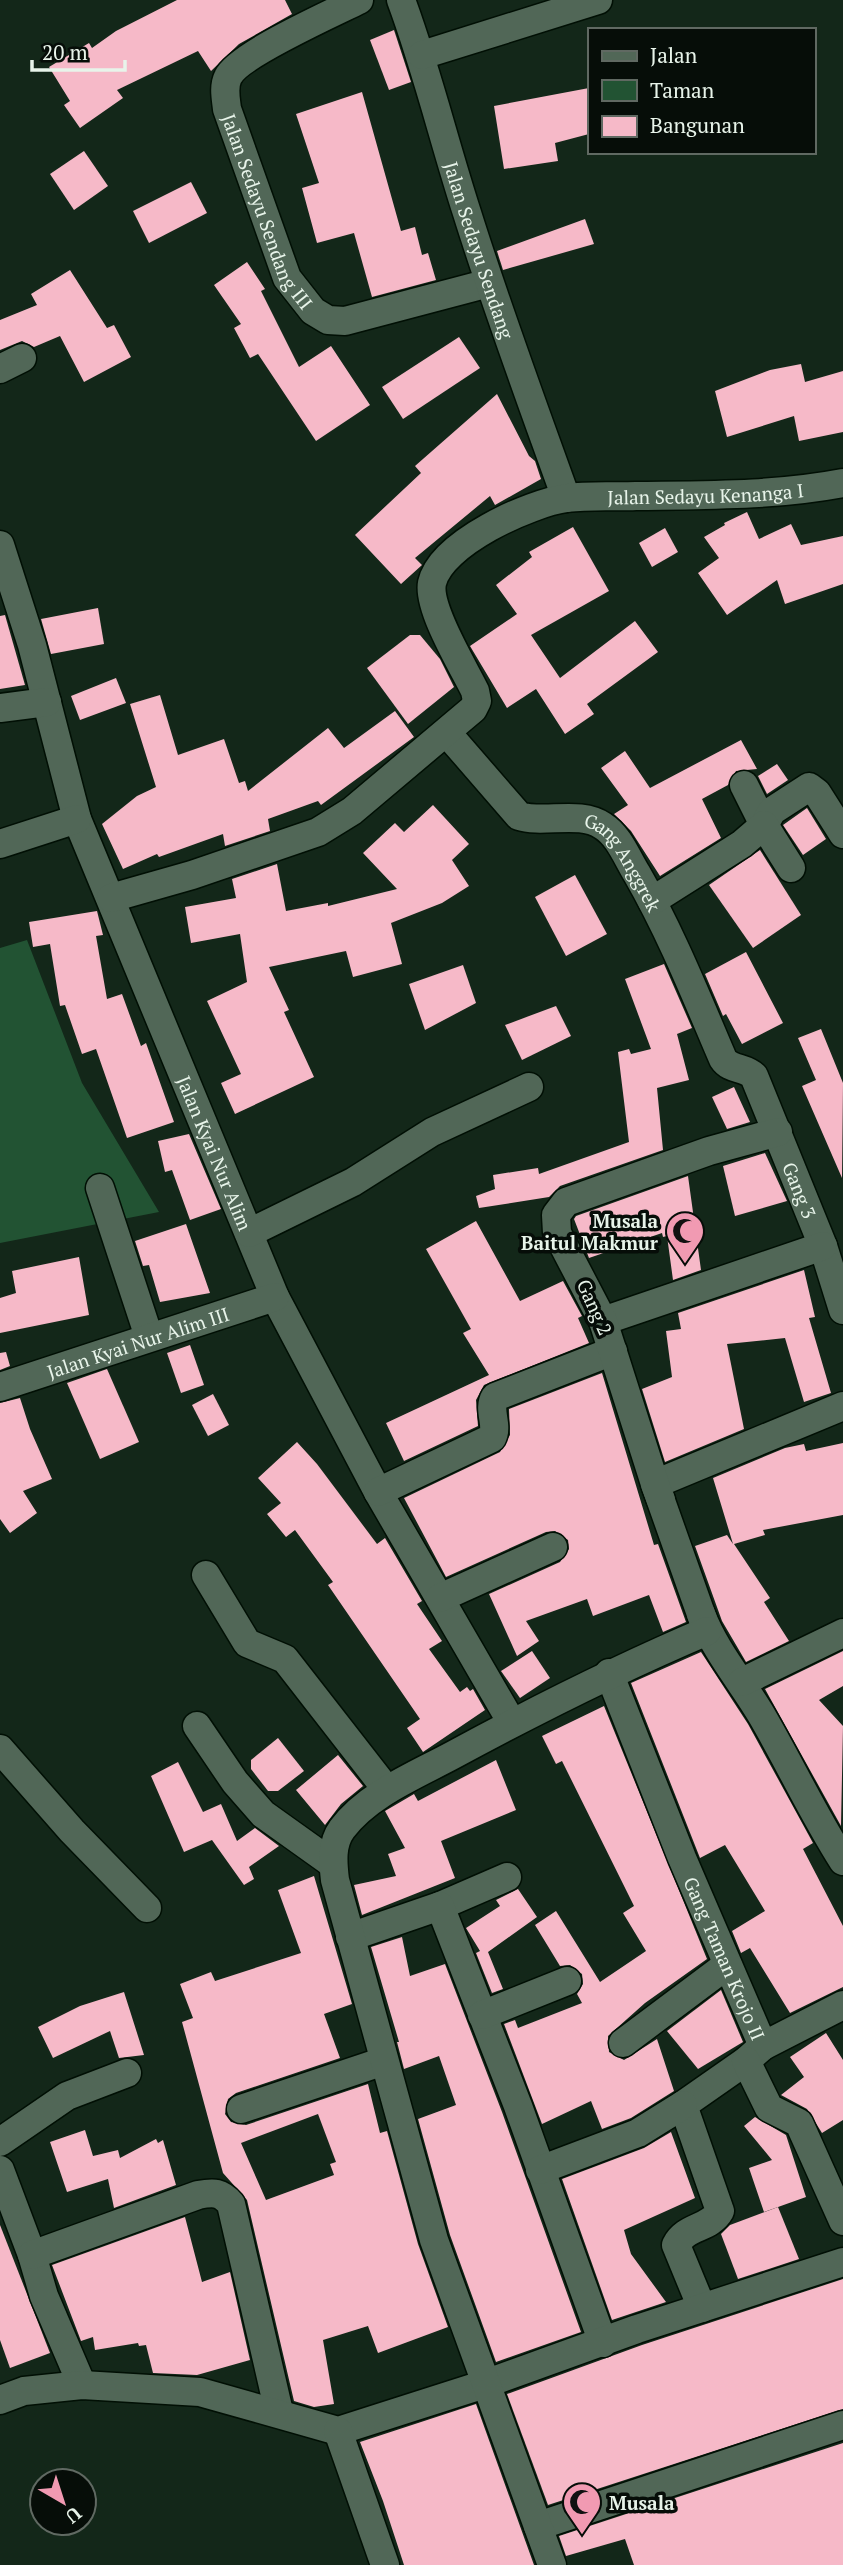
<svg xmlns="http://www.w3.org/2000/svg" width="843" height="2565" font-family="'PT Serif',serif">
<rect width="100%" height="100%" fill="#132719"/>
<polygon fill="#225333" points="27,940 82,1083 159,1212 0,1243 0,948"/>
<g fill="#f6b9c8" fill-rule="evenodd">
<polygon points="177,0 285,0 292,14 239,44 211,71 198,51 117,90 123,98 80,128 64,105 70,101 49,67 89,43 92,48 116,31"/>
<polygon points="394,30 411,82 389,90 370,40"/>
<polygon points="589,88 589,134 555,143 558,161 504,169 494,106"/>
<polygon points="362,92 401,231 415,227 422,255 428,253 436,280 372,297 354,233 317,243 302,188 319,183 296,114"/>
<polygon points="84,151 108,186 74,210 50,174"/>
<polygon points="191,182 207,213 149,243 133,211"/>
<polygon points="585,219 594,244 503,270 497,251"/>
<polygon points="247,262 265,289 261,291 299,367 331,346 370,405 316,441 258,354 250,358 234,328 241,324 214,285"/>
<polygon points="70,270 107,328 114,325 131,357 84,382 60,336 34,347 22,341 0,350 0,320 37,305 31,294"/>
<polygon points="459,337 480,368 403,419 382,387"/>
<polygon points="801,364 805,382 843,371 843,432 799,441 794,416 727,437 715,391 770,370"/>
<polygon points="497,394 529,456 535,461 541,479 495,505 490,496 415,558 422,565 401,584 355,535 421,473 415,466"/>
<polygon points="747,512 759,539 791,524 801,545 843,536 843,584 785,604 777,580 727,615 698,573 719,558 704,537 725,525 724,523"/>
<polygon points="573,527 609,591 531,635 560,678 635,621 658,652 587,704 594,714 565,734 536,689 507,708 470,646 517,614 496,585 532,557 529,552"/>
<polygon points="665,528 678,552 652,567 639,543"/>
<polygon points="98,608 104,644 51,654 41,619"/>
<polygon points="5,615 25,685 0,689 0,616"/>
<polygon points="410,635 420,635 440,659 454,687 408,724 367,668"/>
<polygon points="116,678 126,703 80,720 71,696"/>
<polygon points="160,695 178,755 224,739 239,783 245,781 248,791 328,728 344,748 395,711 414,737 321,805 318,801 268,819 270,831 225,846 223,834 159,857 157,854 123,869 102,824 137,796 156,787 130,704"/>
<polygon points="741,740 757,769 736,771 728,785 702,799 721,838 660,876 631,831 614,814 628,805 601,768 625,751 650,788"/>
<polygon points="777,764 788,780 767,794 758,776"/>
<polygon points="433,805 469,844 452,860 469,886 442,903 391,923 402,964 353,977 346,951 269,967 289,1010 284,1012 314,1077 235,1114 221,1083 241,1074 207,1001 247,982 240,934 191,943 185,907 236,898 232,879 277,864 286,911 328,903 328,906 397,889 363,853 395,823 404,832"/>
<polygon points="807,808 826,839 803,855 783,825"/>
<polygon points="760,850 801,915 753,948 709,885"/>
<polygon points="575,875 607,934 566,956 535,897"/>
<polygon points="97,911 103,935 96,936 107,999 122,994 141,1046 146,1043 174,1122 127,1138 96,1049 82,1054 65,1005 60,1006 50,944 33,947 29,922"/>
<polygon points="746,952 783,1023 742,1044 726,1014 723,1016 705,974"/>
<polygon points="664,964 692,1028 677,1034 689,1080 657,1088 663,1150 560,1186 549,1197 479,1208 476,1196 495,1189 493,1175 538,1168 539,1174 629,1142 618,1052 629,1049 631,1054 651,1049 625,979"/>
<polygon points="463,965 476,1003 425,1030 409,984"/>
<polygon points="556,1006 571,1036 522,1060 505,1025"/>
<polygon points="821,1029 843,1083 842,1178 802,1086 816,1080 798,1038"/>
<polygon points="734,1087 750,1122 727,1129 712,1097"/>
<polygon points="189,1134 221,1209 190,1220 172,1170 165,1172 158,1141"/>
<polygon points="765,1153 787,1201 735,1216 723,1166"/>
<polygon points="688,1176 701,1270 673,1280 667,1236 663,1237 662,1233 589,1258 574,1219 576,1216"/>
<polygon points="476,1221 520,1301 563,1281 582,1316 578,1318 589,1343 484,1385 476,1400 478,1426 404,1461 386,1423 489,1375 463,1333 471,1329 426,1249"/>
<polygon points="186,1224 210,1293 160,1302 149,1265 143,1266 135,1241"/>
<polygon points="79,1257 89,1315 0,1333 0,1298 16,1293 12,1271"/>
<polygon points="804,1270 815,1317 809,1318 831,1393 804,1402 785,1338 727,1344 744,1429 665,1462 642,1389 672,1377 666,1331 681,1329 678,1313"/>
<polygon points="190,1345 204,1385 181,1393 167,1353"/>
<polygon points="6,1352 10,1366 0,1370 0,1353"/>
<polygon points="107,1369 139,1442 100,1459 67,1383"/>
<polygon points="602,1373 654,1545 658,1544 686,1622 663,1632 649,1595 593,1616 587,1599 526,1621 539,1641 517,1656 489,1594 560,1562 569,1549 568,1540 555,1531 546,1532 446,1577 404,1498 500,1452 510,1435 509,1409"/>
<polygon points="213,1394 229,1425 208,1436 192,1405"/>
<polygon points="20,1398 30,1429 52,1479 23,1491 37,1513 10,1533 0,1519 0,1403"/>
<polygon points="297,1442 317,1464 377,1544 385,1538 422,1601 417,1604 442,1641 429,1649 460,1692 467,1687 470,1691 473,1689 485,1710 423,1752 407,1728 420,1719 328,1585 333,1582 295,1530 286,1537 267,1514 281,1503 258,1478"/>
<polygon points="843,1443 843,1515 763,1530 765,1535 734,1544 770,1598 764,1602 789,1641 746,1662 722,1621 695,1546 727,1535 733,1544 713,1478 785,1448 804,1444 806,1451"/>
<polygon points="532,1651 550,1678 520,1698 501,1671"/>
<polygon points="843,1651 843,1686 819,1700 843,1726 841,1826 765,1689"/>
<polygon points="701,1652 748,1724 813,1843 803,1849 843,1926 843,1987 790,2013 750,1948 741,1953 732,1931 765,1911 725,1845 700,1858 631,1683"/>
<polygon points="604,1706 707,1959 645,2003 608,2036 609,2052 624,2060 657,2039 674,2091 631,2118 602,2129 591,2101 542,2124 504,2024 515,2020 518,2028 582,2003 577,1994 583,1984 582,1974 570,1965 560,1966 535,1925 556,1911 600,1982 646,1951 623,1913 634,1906 562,1761 556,1764 542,1736"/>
<polygon points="278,1738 304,1771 278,1791 268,1791 251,1769 251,1760"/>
<polygon points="338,1755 363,1786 341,1804 325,1825 296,1790"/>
<polygon points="496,1760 516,1810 441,1841 455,1878 362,1915 354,1885 396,1876 388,1854 405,1848 385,1811 414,1794 418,1801"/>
<polygon points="178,1762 203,1812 221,1804 237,1841 255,1828 279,1846 249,1867 254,1879 244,1885 212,1840 184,1852 151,1776"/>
<path d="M 314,1876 L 352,2004 L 324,2014 L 340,2058 L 236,2093 L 228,2099 L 225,2114 L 231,2122 L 246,2125 L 368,2084 L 380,2133 L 387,2131 L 418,2244 L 448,2327 L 378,2353 L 368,2326 L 323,2340 L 334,2404 L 314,2407 L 294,2401 L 247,2200 L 223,2173 L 182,2022 L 193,2018 L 180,1984 L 211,1972 L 215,1981 L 301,1953 L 278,1890 ZM 318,2114 L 336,2162 L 330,2164 L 334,2175 L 266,2200 L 241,2143 Z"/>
<polygon points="518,1889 537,1917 488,1952 503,1989 492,1993 476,1953 480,1951 466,1928 500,1906 496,1900"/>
<polygon points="402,1937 410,1976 445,1964 502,2112 581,2332 496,2362 450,2235 418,2119 456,2105 439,2056 404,2069 397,2042 399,2042 371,1947"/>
<polygon points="721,1990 743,2042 698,2069 667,2031"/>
<polygon points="124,1992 144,2055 119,2058 110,2031 53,2058 38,2027 80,2006"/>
<polygon points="826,2033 843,2060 843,2120 822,2133 807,2109 781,2095 804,2077 790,2057"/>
<polygon points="755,2117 786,2135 806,2197 764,2212 749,2168 772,2160 744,2126"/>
<polygon points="85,2130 93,2156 118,2150 120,2158 156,2139 158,2143 163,2140 176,2185 114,2208 108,2179 67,2192 50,2142"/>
<polygon points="671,2132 695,2198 624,2230 631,2254 666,2302 612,2320 562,2179 644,2148"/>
<polygon points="778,2207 799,2259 738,2279 721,2234 730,2225"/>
<polygon points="185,2217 202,2282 230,2272 250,2360 197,2375 153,2373 146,2345 139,2346 138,2343 95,2350 93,2337 81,2341 52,2265"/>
<polygon points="0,2225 50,2353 10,2368 0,2340"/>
<polygon points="843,2279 843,2409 548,2505 507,2394 642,2345"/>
<polygon points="476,2404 534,2565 404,2565 383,2501 360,2442"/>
<polygon points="843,2443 843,2565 634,2565 625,2539 566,2556 559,2536"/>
</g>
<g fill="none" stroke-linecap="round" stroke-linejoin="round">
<defs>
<g id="minor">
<path id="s1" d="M 359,0 C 333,13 238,55 228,77 C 223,87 226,99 227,109 L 287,278 L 313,311 L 328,320 L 345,321 L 489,283"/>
<path id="s2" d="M 401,0 C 427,70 444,142 467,213 C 497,309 532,403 566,498"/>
<polyline points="422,55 598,0"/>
<polyline points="0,369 22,358"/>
<path id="s3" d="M 0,545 L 32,645 L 77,819 L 275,1297 L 378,1492 L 512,1723"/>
<polyline points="0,708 47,702"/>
<path id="s4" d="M 447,733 L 519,816 C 544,824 580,810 603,826 C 619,836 627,858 637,874 C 671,933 696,996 723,1059 C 730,1070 745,1067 754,1076 L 823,1246 L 843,1310"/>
<polyline points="744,785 764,825"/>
<polyline points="764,825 772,811 809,787 817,793 843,834"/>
<polyline points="0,844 77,819"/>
<path id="s5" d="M 111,898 L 192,875 L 318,832 L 352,811 L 473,709 L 477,701 L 475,691 C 464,668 427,608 432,583 C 441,543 530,503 567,498 C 590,495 614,497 636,496 C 706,495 775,496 843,483"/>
<polyline points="652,901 742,844 764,825 791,868"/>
<polyline points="100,1188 149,1337"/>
<polyline points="249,1233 353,1182 432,1132 529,1087"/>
<polyline points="603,1321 823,1246"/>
<path id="s6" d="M 0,1387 L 275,1297"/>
<path d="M 378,1492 L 492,1438 C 499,1425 487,1410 495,1397 L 613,1351"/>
<polyline points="661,1500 655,1484 843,1406"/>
<polyline points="206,1575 247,1643 285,1659 387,1790"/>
<polyline points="440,1598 553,1547"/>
<path d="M 701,1614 C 715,1651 742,1682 762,1716 C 790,1764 813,1814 843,1861"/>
<polyline points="707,1631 655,1484 603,1321 557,1233 556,1215 566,1202 709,1151 778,1132"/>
<path id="s7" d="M 609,1673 L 682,1858 L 763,2046 L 746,2061 L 683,2105 L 720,2211 C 710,2229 685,2226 676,2245 L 702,2308"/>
<polyline points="742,1682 843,1633"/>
<polyline points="197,1726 235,1782 263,1814 333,1864"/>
<polyline points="0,1749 72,1831 147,1908"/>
<polyline points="440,1906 507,1877"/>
<polyline points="350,1937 440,1906 518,2106 603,2343"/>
<polyline points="482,2015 567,1981"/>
<polyline points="623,2043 727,1965"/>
<polyline points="763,2046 843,2005"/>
<polyline points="746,2061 769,2108 799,2123 843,2221"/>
<polyline points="241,2109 384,2061"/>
<polyline points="0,2142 67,2096 127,2073"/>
<polyline points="0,2170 32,2255 44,2296 82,2385"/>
<polyline points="540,2170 638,2133 683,2105"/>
<path d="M 32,2255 L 198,2195 C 214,2192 221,2192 231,2204 L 279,2412"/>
<polyline points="0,2400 24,2391 82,2385 200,2392 338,2431 485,2384 637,2329 843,2262"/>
<polyline points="338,2431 385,2565"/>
<polyline points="538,2526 843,2425"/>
<path d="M 552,2565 L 434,2240 L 335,1880 C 333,1863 331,1844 342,1829 C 368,1794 416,1775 453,1755 C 536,1710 620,1668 707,1631"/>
</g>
</defs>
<use href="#minor" stroke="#010f04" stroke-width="31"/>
<use href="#minor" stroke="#516757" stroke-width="28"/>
</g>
<defs>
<symbol id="mosque-pin" viewBox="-11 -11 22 30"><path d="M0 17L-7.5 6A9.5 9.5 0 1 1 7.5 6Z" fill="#f19ab2" stroke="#060d08"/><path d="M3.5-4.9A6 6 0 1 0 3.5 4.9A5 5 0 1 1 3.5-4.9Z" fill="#111"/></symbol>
</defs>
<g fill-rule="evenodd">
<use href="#mosque-pin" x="663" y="1209" width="44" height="60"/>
<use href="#mosque-pin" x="560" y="2480" width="44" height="60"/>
</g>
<g text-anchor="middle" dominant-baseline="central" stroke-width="7" stroke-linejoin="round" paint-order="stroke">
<g font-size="19" fill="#e8f4ea" stroke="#060d08">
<text stroke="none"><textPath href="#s1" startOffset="296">Jalan Sedayu Sendang III</textPath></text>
<text stroke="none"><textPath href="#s2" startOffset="262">Jalan Sedayu Sendang</textPath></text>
<text stroke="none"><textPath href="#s5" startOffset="856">Jalan Sedayu Kenanga I</textPath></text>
<text stroke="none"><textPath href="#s4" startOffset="236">Gang Anggrek</textPath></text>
<text stroke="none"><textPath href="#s3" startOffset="646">Jalan Kyai Nur Alim</textPath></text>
<text stroke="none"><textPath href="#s4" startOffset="618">Gang 3</textPath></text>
<text transform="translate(595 1307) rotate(66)">Gang 2</text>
<text stroke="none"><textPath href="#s6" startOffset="145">Jalan Kyai Nur Alim III</textPath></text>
<text stroke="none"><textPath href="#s7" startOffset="308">Gang Taman Krojo II</textPath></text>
</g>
<g font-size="19" font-weight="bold" fill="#e8f4ea" stroke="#060d08" text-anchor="end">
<text x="658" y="1220">Musala<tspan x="658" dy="22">Baitul Makmur</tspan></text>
<text x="609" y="2502" text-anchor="start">Musala</text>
</g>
</g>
<rect x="588" y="28" width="228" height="126" fill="#060d08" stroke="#606962" stroke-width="2"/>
<rect x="602" y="51" width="35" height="10" fill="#516757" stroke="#606962" stroke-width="2"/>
<text x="650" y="63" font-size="21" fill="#e8f4ea">Jalan</text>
<rect x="602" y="80" width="35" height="21" fill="#225333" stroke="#606962" stroke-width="2"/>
<text x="650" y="98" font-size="21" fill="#e8f4ea">Taman</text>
<rect x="602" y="116" width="35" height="21" fill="#f6b9c8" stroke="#606962" stroke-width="2"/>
<text x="650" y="133" font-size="21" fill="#e8f4ea">Bangunan</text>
<g transform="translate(63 2502) rotate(141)"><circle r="33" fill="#060d08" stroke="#606962" stroke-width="2"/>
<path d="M0-5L12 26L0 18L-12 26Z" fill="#f19ab2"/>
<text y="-10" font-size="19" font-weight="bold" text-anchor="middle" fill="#e8f4ea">U</text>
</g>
<path d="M32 60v10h93v-10" fill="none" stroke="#e8f4ea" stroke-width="3.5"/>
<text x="42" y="60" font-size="21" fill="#e8f4ea" stroke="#060d08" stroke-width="5" paint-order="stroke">20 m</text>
</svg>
